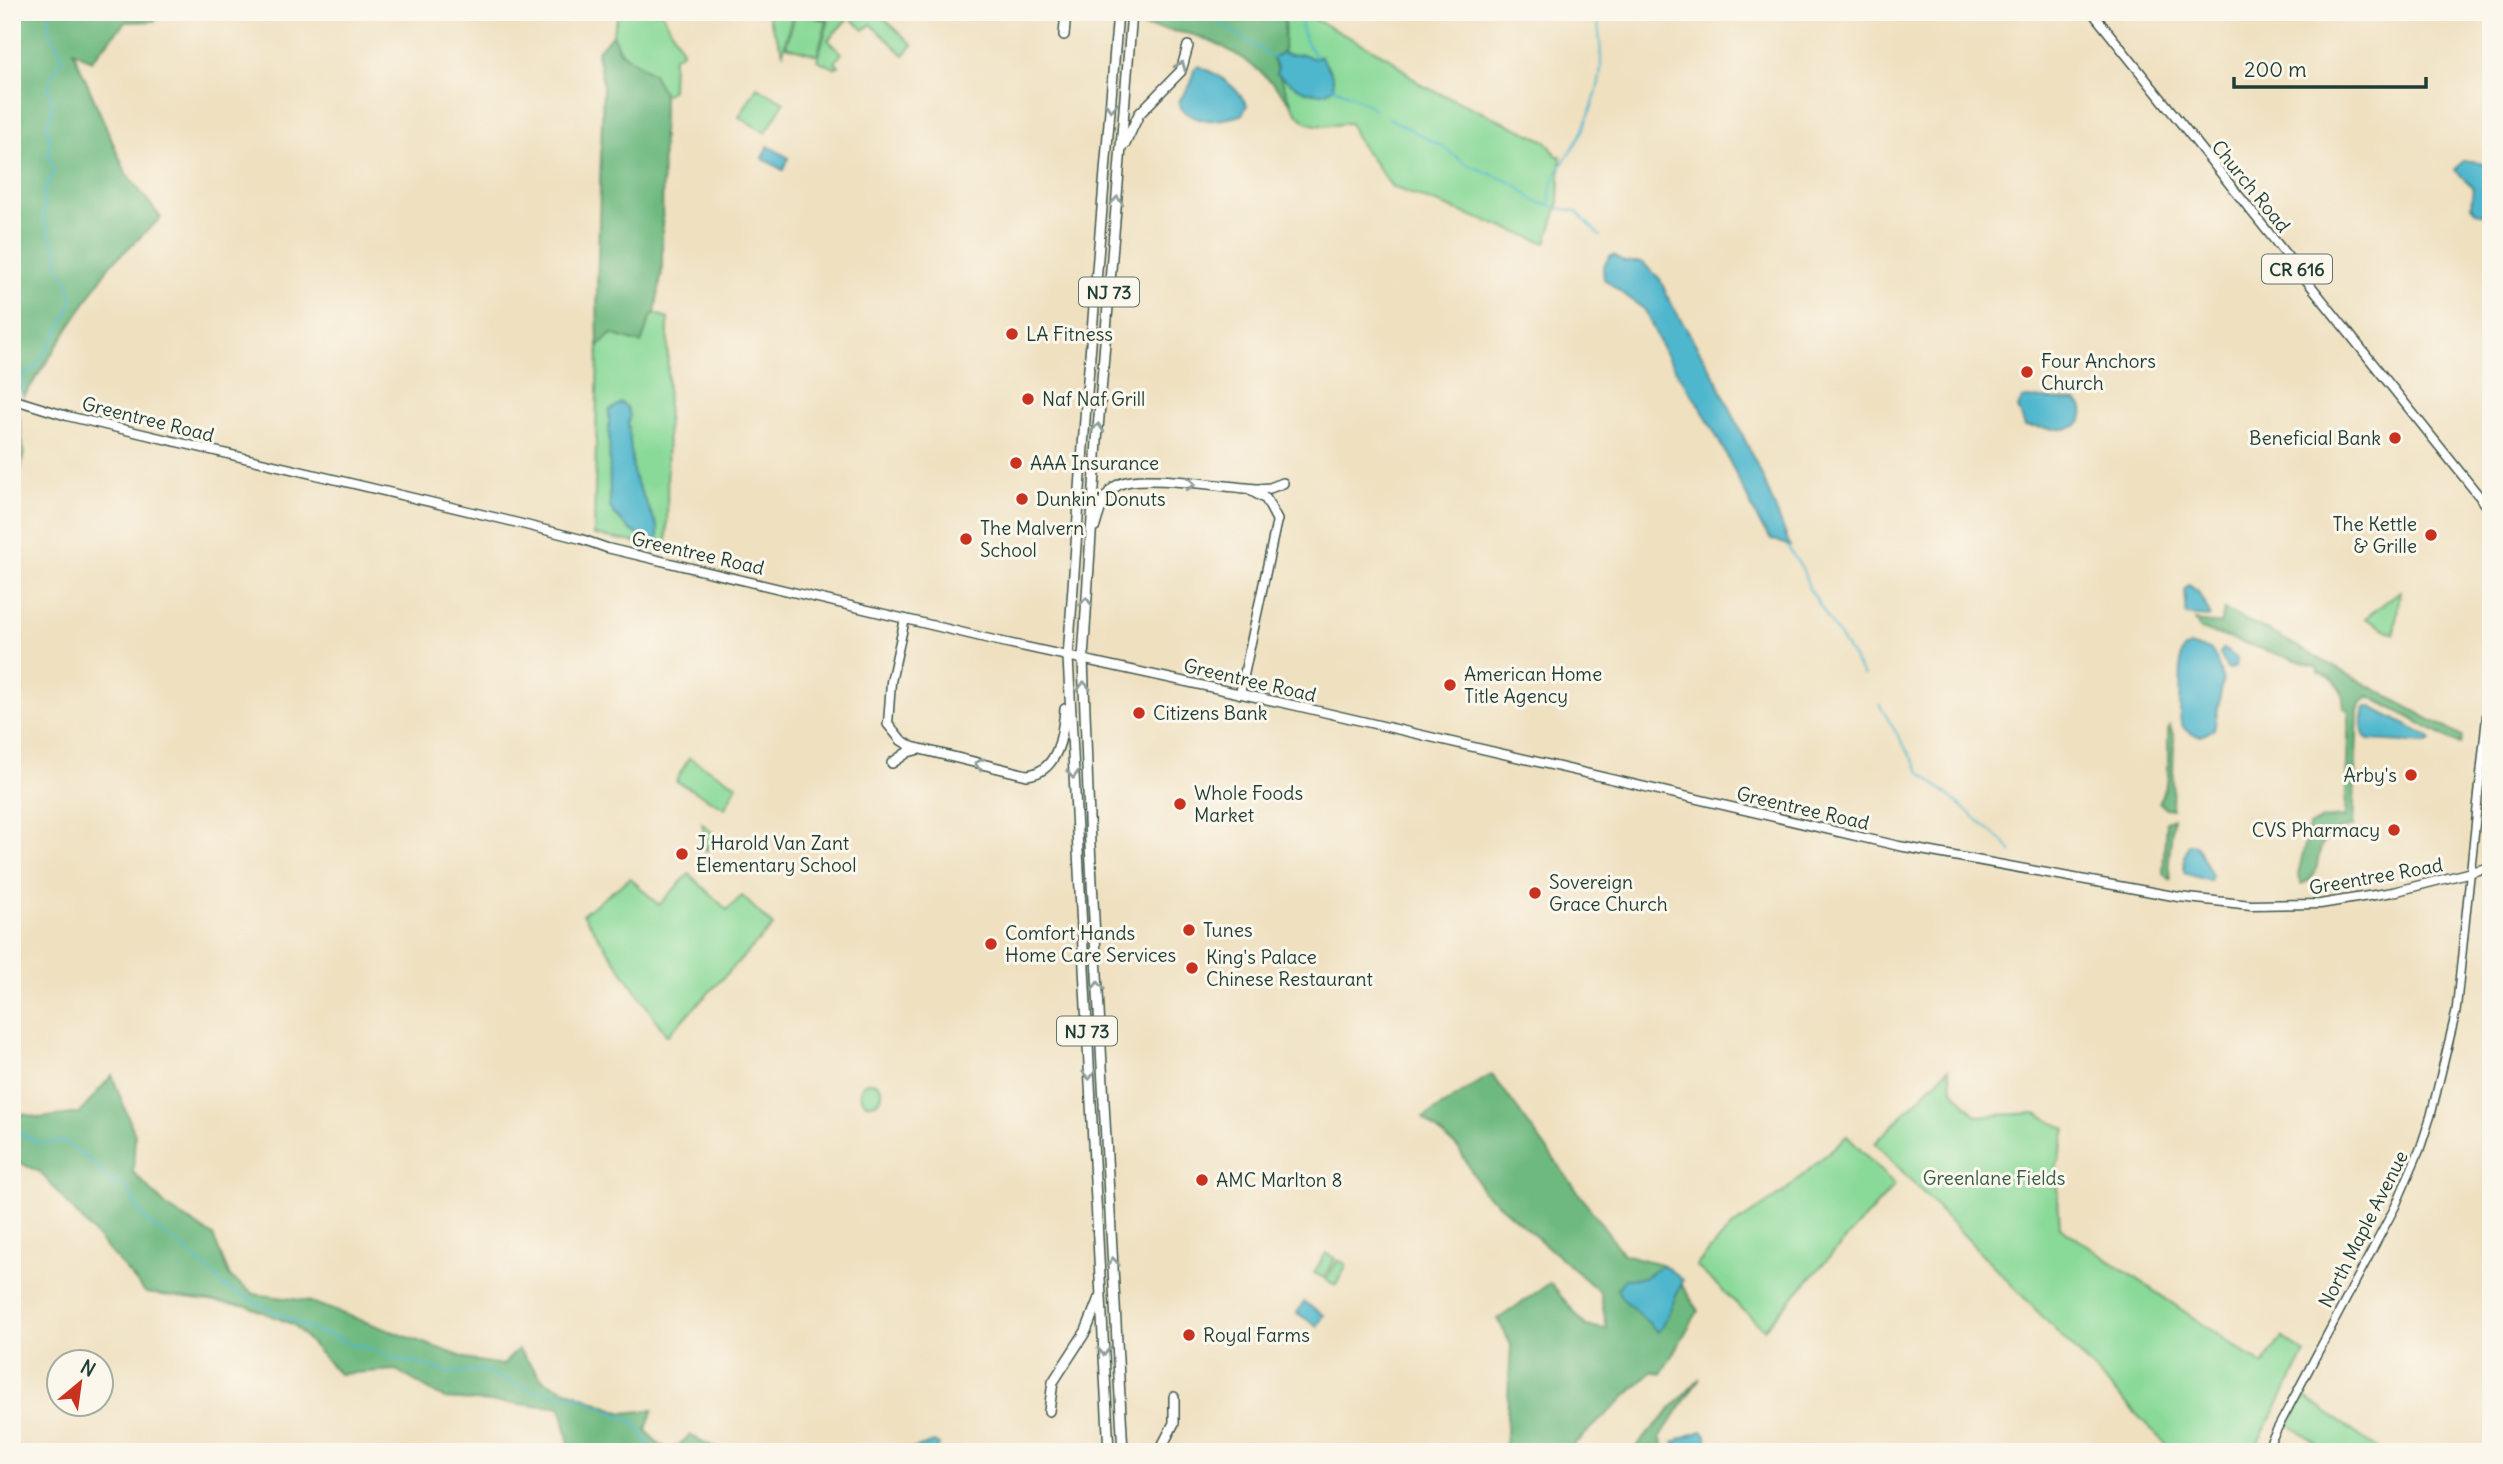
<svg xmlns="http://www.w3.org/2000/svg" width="2503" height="1464" font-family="Delius,sans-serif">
<rect width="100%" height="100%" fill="#fbf7ec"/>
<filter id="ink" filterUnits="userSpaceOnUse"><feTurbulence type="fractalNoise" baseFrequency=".0143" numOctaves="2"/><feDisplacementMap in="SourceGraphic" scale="14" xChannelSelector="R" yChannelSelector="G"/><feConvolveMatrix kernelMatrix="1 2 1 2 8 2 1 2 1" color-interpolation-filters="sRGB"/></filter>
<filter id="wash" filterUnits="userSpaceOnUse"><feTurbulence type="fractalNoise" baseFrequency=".00686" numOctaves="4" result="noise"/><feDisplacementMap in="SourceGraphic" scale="28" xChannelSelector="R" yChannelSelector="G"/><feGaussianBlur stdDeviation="1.57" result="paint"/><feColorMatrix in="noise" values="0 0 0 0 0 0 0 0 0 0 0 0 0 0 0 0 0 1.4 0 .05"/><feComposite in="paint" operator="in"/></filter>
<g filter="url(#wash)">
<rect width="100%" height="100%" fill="#efe0c0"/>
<g fill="#89d998" stroke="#548b66" stroke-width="2">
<path d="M 618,12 L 662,12 L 683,52 L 673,58 L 672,90 L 663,96 C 657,64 612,59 613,33 C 613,26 619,20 618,12 Z"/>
<polygon points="766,12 793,12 783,52"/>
<polygon points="796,12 827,21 817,55 786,46"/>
<polygon points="807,12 877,12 913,45 904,55 871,24 864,30 849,17 828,40 842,53 835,62 839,66 834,68 817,60 829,20"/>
<path d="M 1285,17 L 1314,19 L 1390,58 L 1421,85 L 1546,141 L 1557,156 L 1561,156 L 1559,202 L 1546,243 L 1392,187 L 1356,138 L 1350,123 C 1337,124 1317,129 1305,121 C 1288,109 1281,78 1273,60 L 1284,50 Z"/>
<polygon points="757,87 784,102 766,133 739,117"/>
<polygon points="655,313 668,319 667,548 594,535 598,347 611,334 641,343 650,318"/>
<polygon points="2400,591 2394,634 2365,618"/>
<polygon points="689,758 737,785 725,808 676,781"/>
<polygon points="702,823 718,838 706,851"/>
<polygon points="689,874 727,910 742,896 773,926 667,1036 583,914 630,878 659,905"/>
<polygon points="1948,1069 1953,1090 1976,1116 2036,1113 2066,1129 2056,1169 2060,1227 2263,1365 2282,1337 2305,1354 2253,1452 2173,1452 1875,1143"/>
<circle cx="871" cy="1093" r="11"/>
<polygon points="1847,1136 1895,1185 1764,1329 1696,1266 1730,1228 1785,1191"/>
<polygon points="1326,1253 1335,1258 1324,1278 1314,1273"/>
<polygon points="1338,1260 1347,1265 1336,1285 1326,1280"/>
<polygon points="2305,1397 2382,1452 2328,1452 2289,1424"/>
</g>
<g fill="#6eb980" stroke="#467b5a" stroke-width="2">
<polygon points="15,12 160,12 155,21 125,22 91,61 73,51 126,173 161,218 110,265 23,398 24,394 12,384 12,271 16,262 12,234 12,36"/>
<path d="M 1146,12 L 1284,12 L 1284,50 L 1273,60 L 1292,105 C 1267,73 1233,47 1194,35 C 1178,31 1161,29 1144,27 Z"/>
<polygon points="613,34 618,50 653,74 663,92 662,271 655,313 650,318 641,343 611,334 598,347 597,290 603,85 597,52"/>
<polygon points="18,409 24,453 12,514 12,412"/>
<path d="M 2224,610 L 2271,632 L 2462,737 L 2460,745 L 2369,696 L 2362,702 L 2358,710 L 2353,826 C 2299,838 2333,872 2302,884 L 2298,875 L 2309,826 L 2322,819 L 2345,817 L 2349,711 L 2344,708 C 2343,688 2338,678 2318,672 L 2317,667 L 2200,629 L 2195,621 L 2220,624 Z"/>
<polygon points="2170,726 2174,738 2172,809 2166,808 2159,802 2168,779 2168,730"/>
<polygon points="2173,818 2169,860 2171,880 2163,874 2166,821"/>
<polygon points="1492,1074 1623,1254 1664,1265 1677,1276 1698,1311 1661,1374 1653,1371 1566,1452 1503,1452 1505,1450 1511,1345 1498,1319 1550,1283 1586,1326 1607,1329 1600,1292 1483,1191 1459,1149 1423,1118"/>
<polygon points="112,1075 135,1135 133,1172 166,1206 213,1236 230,1277 254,1294 308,1301 471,1360 503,1365 518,1349 544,1381 623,1413 653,1410 646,1430 657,1443 672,1451 690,1435 723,1452 579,1452 570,1449 561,1407 445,1399 396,1370 339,1374 294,1325 248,1306 146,1293 40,1172 12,1159 12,1111 40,1118 80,1113"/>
<polygon points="1700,1378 1660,1437 1665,1452 1631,1452"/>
</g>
<g fill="#4fb7cd" stroke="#377a80" stroke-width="2">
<path d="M 1282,53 L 1291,55 L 1303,54 L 1314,59 L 1320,56 C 1327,65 1336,77 1333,88 C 1316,102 1292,85 1276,73 L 1278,69 L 1273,58 Z"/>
<path d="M 1198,66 C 1219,74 1236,86 1247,105 L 1242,115 C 1219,120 1202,126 1182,110 L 1179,101 L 1191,84 L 1194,69 Z"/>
<polygon points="768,146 789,158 783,170 762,158"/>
<polygon points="2463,161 2474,161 2491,166 2491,217 2476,212 2471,206 2473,187 2455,170"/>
<polygon points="1614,255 1624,262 1642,262 1660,279 1669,300 1715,377 1763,478 1790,546 1771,539 1761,526 1726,454 1701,408 1664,352 1645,310 1604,279 1603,268 1609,257"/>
<path d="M 2027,398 L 2076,401 L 2083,408 C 2088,439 2042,427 2025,426 L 2018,408 L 2022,399 Z"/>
<path d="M 621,403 L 627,407 L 630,416 L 628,423 L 634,477 L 658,528 L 658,541 C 640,542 618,521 610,507 L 609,411 Z"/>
<polygon points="2189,585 2198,592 2210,614 2209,617 2186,615 2184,590"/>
<path d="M 2190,646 L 2210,649 L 2216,658 L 2223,681 L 2214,729 L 2202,736 C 2189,735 2182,730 2180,717 L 2181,655 L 2184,649 Z"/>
<polygon points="2222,649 2229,652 2237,659 2236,665 2231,669 2227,669 2220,653"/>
<path d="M 2369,706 L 2429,737 L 2431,741 L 2428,743 L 2368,740 C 2359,732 2363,718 2365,708 Z"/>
<path d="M 2189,844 L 2195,845 C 2203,853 2205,866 2212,875 L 2210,881 L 2184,873 L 2184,857 Z"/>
<polygon points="1663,1265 1683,1280 1663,1326 1658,1332 1622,1298 1617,1289 1625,1279 1644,1278"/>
<polygon points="1304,1302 1324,1315 1317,1326 1297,1313"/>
<polygon points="1702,1431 1706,1435 1709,1452 1677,1452 1674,1443 1681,1438"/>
<polygon points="934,1442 939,1445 937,1452 890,1452 913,1449"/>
</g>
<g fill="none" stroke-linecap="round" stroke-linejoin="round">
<g stroke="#4fb7cd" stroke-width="2">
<polyline points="1202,12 1274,58"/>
<path d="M 1304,17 C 1296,32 1310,44 1315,58"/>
<polyline points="1332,87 1351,95 1375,109"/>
<polyline points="1389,118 1443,147 1466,164 1515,184 1534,201 1557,208 1576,211 1600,236"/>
<path d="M 1550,204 C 1548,175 1567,160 1580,136 C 1589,116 1600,89 1601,67 C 1602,50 1598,30 1597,12"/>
<polyline points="21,394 24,375 37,366 65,319 73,300 69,283 59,270 58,254 44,219 44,190 54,173 48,152 50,143 47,125 53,106 48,87 55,69 63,58 48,27 51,12"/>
<polyline points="12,413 14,409"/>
<polyline points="1787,546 1803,570 1809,588 1864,676"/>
<polyline points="1879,704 1920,772 2004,842 2012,852"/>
<polyline points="12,1129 39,1143 63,1142 69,1144 96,1165 109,1182 122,1185 128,1189 140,1213 151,1225 183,1248 213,1274 223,1286 316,1332 329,1334 350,1344 368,1348 402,1361 414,1362 450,1373 480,1370 530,1390 572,1396 587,1400 635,1423 654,1452"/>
</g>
</g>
</g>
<g filter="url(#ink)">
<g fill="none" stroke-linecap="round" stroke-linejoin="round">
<defs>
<polyline id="secondary" points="2265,1452 2395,1207 2420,1149 2431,1115 2456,1012 2491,673"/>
<g id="primary">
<polyline points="2092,12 2491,511"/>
<polyline points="12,399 67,416 506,520 581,539 607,548 998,641 1297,706 1899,846 2179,897 2251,905 2320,904 2393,892 2491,867"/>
<polyline points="1240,694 1277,520"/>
<polyline points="888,724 891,682 905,619"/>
</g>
<g id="trunk">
<polyline points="1064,35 1066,12"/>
<polyline points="1125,144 1139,114 1181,71 1188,46"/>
<polyline points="1252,491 1266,499 1277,520"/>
<path d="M 1095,526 C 1099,512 1104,493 1118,485 C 1139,472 1230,488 1259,489 L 1270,488 L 1283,483"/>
<path d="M 888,724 L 901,740 L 912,747 L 1027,775 C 1058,772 1063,735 1065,709"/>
<polyline points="892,763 908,752 919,749"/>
<polyline points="1049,1411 1053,1382 1086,1331 1099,1298"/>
<polyline points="1109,1452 1068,657 1086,405 1118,12"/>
<polyline points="1123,1452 1090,845 1083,659 1097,441 1132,12"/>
<polyline points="1159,1452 1174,1423 1174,1397"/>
</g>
</defs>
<use href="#secondary" stroke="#3e5549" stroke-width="10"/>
<use href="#primary" stroke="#3e5549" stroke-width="11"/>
<use href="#trunk" stroke="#3e5549" stroke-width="12"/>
<use href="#secondary" stroke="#fff" stroke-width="7"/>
<use href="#primary" stroke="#fff" stroke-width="8"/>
<use href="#trunk" stroke="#fff" stroke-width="9"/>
</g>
<defs><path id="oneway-chevron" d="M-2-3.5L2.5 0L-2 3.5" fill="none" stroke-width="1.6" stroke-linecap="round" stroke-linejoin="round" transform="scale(1.75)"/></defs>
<g stroke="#8f9e9a">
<use href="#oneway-chevron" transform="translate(1181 66) rotate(-67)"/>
<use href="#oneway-chevron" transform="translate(1111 107) rotate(95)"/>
<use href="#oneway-chevron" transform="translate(1117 201) rotate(-85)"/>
<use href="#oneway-chevron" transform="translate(1098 428) rotate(-85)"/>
<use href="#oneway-chevron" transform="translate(1191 484) rotate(5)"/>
<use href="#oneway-chevron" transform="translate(1086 602) rotate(-87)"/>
<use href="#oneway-chevron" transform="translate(1084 686) rotate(-92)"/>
<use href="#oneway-chevron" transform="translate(979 764) rotate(-165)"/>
<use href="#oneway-chevron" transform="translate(1073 774) rotate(87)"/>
<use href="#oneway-chevron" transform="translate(1098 986) rotate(-93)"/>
<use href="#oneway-chevron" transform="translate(1089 1075) rotate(87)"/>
<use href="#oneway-chevron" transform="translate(1113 1262) rotate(-93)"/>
<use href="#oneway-chevron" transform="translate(1104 1351) rotate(87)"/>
</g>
</g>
<g fill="#c8321e" stroke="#fbf7ec" stroke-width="2.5">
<circle cx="1012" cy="334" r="7"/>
<circle cx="2027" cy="372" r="7"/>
<circle cx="1028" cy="399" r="7"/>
<circle cx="2395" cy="438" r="7"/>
<circle cx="1016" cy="463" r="7"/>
<circle cx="1022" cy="499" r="7"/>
<circle cx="2431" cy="535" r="7"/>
<circle cx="966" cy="539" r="7"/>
<circle cx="1450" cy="685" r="7"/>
<circle cx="1139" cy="713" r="7"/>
<circle cx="2411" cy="775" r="7"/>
<circle cx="1180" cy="804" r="7"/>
<circle cx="2394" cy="830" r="7"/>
<circle cx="682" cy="854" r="7"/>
<circle cx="1535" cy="893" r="7"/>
<circle cx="1189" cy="930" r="7"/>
<circle cx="991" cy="944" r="7"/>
<circle cx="1192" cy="968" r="7"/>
<circle cx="1202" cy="1180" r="7"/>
<circle cx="1189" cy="1335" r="7"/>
</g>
<g text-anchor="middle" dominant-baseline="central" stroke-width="6" stroke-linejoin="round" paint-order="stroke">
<g fill="#fbf7ec" stroke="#61756b" stroke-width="2">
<rect x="2262" y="254.5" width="70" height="29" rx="5"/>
<rect x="1079" y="277.5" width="60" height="29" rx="5"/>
<rect x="1057" y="1016.5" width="60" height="29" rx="5"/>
</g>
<g font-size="18" font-weight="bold" fill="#1f3d34">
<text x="2297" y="269">CR 616</text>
<text x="1109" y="292">NJ 73</text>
<text x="1087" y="1031">NJ 73</text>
</g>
<g font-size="19" fill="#1f3d34" stroke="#fbf7ec">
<text transform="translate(2251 186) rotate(51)">Church Road</text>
<text transform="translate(148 419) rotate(14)">Greentree Road</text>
<text transform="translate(698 553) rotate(13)">Greentree Road</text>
<text transform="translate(1250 680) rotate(13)">Greentree Road</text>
<text transform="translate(1803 808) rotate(13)">Greentree Road</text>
<text transform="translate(2376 876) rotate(-10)">Greentree Road</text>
<text transform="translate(2363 1229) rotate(-63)">North Maple Avenue</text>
</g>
<g font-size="19" fill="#1f3d34" stroke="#fbf7ec" text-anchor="start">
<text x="1026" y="334">LA Fitness</text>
<text x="2041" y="361">Four Anchors<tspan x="2041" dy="22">Church</tspan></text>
<text x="1042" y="399">Naf Naf Grill</text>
<text x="2381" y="438" text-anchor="end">Beneficial Bank</text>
<text x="1030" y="463">AAA Insurance</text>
<text x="1036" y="499">Dunkin' Donuts</text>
<text x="2417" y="524" text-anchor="end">The Kettle<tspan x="2417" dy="22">&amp; Grille</tspan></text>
<text x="980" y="528">The Malvern<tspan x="980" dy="22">School</tspan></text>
<text x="1464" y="674">American Home<tspan x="1464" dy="22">Title Agency</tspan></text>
<text x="1153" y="713">Citizens Bank</text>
<text x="2397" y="775" text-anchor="end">Arby's</text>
<text x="1194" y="793">Whole Foods<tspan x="1194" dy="22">Market</tspan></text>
<text x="2380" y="830" text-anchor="end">CVS Pharmacy</text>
<text x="696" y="843">J Harold Van Zant<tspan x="696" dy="22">Elementary School</tspan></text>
<text x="1549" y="882">Sovereign<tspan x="1549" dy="22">Grace Church</tspan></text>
<text x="1203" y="930">Tunes</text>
<text x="1005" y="933">Comfort Hands<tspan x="1005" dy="22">Home Care Services</tspan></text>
<text x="1206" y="957">King's Palace<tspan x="1206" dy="22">Chinese Restaurant</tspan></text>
<text x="1216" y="1180">AMC Marlton 8</text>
<text x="1203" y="1335">Royal Farms</text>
</g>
<g font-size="19" fill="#345c48" stroke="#fbf7ec">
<text x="1994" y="1178">Greenlane Fields</text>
</g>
</g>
<rect width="2503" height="1464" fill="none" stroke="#fbf7ec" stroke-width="42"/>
<g transform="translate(80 1383) rotate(29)"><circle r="33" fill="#fbf7ec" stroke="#a3ada2" stroke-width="2"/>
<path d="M0-5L12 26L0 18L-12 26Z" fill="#c8321e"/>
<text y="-10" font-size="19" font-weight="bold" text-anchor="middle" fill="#1f3d34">N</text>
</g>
<path d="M2234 77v10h192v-10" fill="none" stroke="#1f3d34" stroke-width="3.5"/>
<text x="2244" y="77" font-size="21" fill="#1f3d34" stroke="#fbf7ec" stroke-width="5" paint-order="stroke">200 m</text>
</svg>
